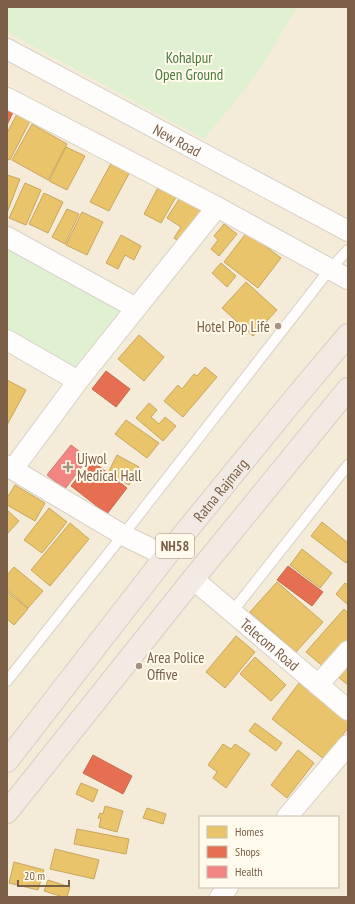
<svg xmlns="http://www.w3.org/2000/svg" width="355" height="904" font-family="'PT Sans Narrow',sans-serif">
<rect width="100%" height="100%" fill="#f8f4e9"/>
<path fill="#f4ebd9" fill-rule="evenodd" d="M 7,7 L 348,7 L 348,897 L 7,897 ZM 200,817 L 338,817 L 338,887 L 200,887 Z"/>
<g fill="#e0f1d2">
<polygon points="7,7 297,7 257,74 204,139 7,32"/>
<polygon points="7,237 136,308 78,381 7,340"/>
</g>
<g fill="#e9c46a" stroke="#c8a65f">
<polygon points="17,114 30,121 10,160 7,159 7,133"/>
<polygon points="32,124 67,144 48,180 12,160"/>
<polygon points="66,147 85,156 67,190 49,181"/>
<polygon points="114,158 132,168 109,211 90,202"/>
<polygon points="7,175 20,179 7,213"/>
<polygon points="162,180 180,190 161,223 144,214"/>
<polygon points="25,183 41,190 26,225 9,218"/>
<polygon points="44,193 63,202 48,233 29,224"/>
<polygon points="183,193 208,209 185,245 174,238 181,227 167,218"/>
<polygon points="67,209 79,214 65,244 52,237"/>
<polygon points="82,212 103,222 87,255 66,245"/>
<polygon points="224,224 237,234 219,256 211,249 218,240 214,236"/>
<polygon points="247,232 281,258 258,288 224,262"/>
<polygon points="121,235 141,246 134,260 125,255 118,269 106,263"/>
<polygon points="221,263 236,276 227,287 212,273"/>
<polygon points="246,282 277,310 253,336 222,308"/>
<polygon points="139,335 164,357 144,381 118,359"/>
<polygon points="205,367 217,377 183,417 164,401 178,385 182,389 194,374 197,376"/>
<polygon points="7,380 26,390 7,425"/>
<polygon points="149,403 157,410 151,417 159,424 165,417 176,426 163,441 136,418"/>
<polygon points="126,420 159,443 147,458 115,434"/>
<polygon points="117,455 139,467 129,485 108,473"/>
<polygon points="15,485 45,503 35,521 7,505 7,498"/>
<polygon points="49,508 67,522 42,553 24,540"/>
<polygon points="7,510 19,521 7,534"/>
<polygon points="322,522 348,543 348,560 346,563 311,536"/>
<polygon points="70,523 89,539 50,586 31,570"/>
<polygon points="302,549 332,573 320,588 290,565"/>
<polygon points="14,567 43,591 28,608 7,589 7,575"/>
<polygon points="277,582 323,622 296,652 250,612"/>
<polygon points="345,583 348,585 348,605 336,594"/>
<polygon points="7,591 28,609 14,625 7,619"/>
<polygon points="344,609 348,613 348,642 325,668 306,652"/>
<polygon points="236,636 255,652 225,688 206,672"/>
<polygon points="255,657 286,685 271,701 240,674"/>
<polygon points="348,661 348,685 337,676"/>
<polygon points="299,683 348,720 348,728 324,759 272,719"/>
<polygon points="255,723 282,743 276,751 249,731"/>
<polygon points="223,744 231,749 235,744 250,754 226,788 213,778 217,772 208,765"/>
<polygon points="298,750 314,763 287,798 271,785"/>
<polygon points="81,783 98,790 93,802 76,794"/>
<polygon points="105,806 123,811 117,832 99,827 101,818 98,818 100,813 103,814"/>
<polygon points="147,808 166,814 163,824 143,818"/>
<polygon points="77,829 129,839 126,854 74,844"/>
<polygon points="55,849 99,860 94,879 50,869"/>
<polygon points="14,862 44,870 38,890 9,883"/>
<polygon points="48,880 70,887 67,897 63,897 44,891"/>
</g>
<g fill="#e76f51" stroke="#c66a4e">
<polygon points="7,107 14,110 7,125"/>
<polygon points="106,371 130,389 116,407 92,389"/>
<polygon points="91,460 127,488 107,514 71,486"/>
<polygon points="288,566 323,592 312,606 277,580"/>
<polygon points="93,755 132,776 123,794 83,773"/>
</g>
<polygon fill="#f28482" stroke="#ce7970" points="71,445 88,458 65,489 47,475"/>
<g fill="none" stroke-linecap="round" stroke-linejoin="round">
<defs>
<g id="lane">
<polyline points="232,612 348,465"/>
<polyline points="7,681 123,535 330,269 348,250"/>
</g>
<g id="street">
<path id="s1" d="M 7,49 L 348,231"/>
<polyline points="7,98 217,207 348,279"/>
<polyline points="7,237 136,308"/>
<polyline points="7,340 78,381"/>
<polyline points="7,466 123,535 166,556"/>
<polyline points="13,469 78,381 217,207"/>
<path id="s2" d="M 193,579 L 348,710"/>
<polyline points="318,685 348,651"/>
<polyline points="287,817 348,745"/>
<polyline points="220,897 228,887"/>
</g>
<g id="highway">
<path id="s3" d="M 7,761 L 166,556 L 290,404 L 348,335"/>
<polyline points="7,812 193,579 348,389"/>
</g>
</defs>
<use href="#lane" stroke="#d7d1c7" stroke-width="12"/>
<use href="#street" stroke="#d7d1c7" stroke-width="22"/>
<use href="#highway" stroke="#d8cfc4" stroke-width="24"/>
<use href="#lane" stroke="#fefdfc" stroke-width="10"/>
<use href="#street" stroke="#fefdfc" stroke-width="20"/>
<use href="#highway" stroke="#f2eae3" stroke-width="22"/>
</g>
<g fill="#a6937f" stroke="#fffaec" stroke-width="1.5">
<circle cx="278" cy="326" r="4"/>
<path d="M66 461h4v4h4v4h-4v4h-4v-4h-4v-4h4z"/>
<circle cx="139" cy="666" r="4"/>
</g>
<g text-anchor="middle" dominant-baseline="central" stroke-width="4" stroke-linejoin="round" paint-order="stroke">
<rect fill="#fffaec" stroke="#a28e78" stroke-width="1" x="156" y="534" width="38" height="24" rx="3"/>
<g font-size="14" font-weight="bold" fill="#7a5f46">
<text x="175" y="546">NH58</text>
</g>
<g font-size="15" fill="#467a3b" stroke="#fffaec">
<text x="189" y="57">Kohalpur<tspan x="189" dy="17">Open Ground</tspan></text>
</g>
<g font-size="15" fill="#7a5f46" stroke="#fffaec">
<text stroke="none"><textPath href="#s1" startOffset="193">New Road</textPath></text>
<text stroke="none"><textPath href="#s3" startOffset="345">Ratna Rajmarg</textPath></text>
<text stroke="none"><textPath href="#s2" startOffset="101">Telecom Road</textPath></text>
</g>
<g font-size="15" fill="#7a5f46" stroke="#fffaec" text-anchor="start">
<text x="270" y="326" text-anchor="end">Hotel Pop Life</text>
<text x="77" y="458">Ujwol<tspan x="77" dy="17">Medical Hall</tspan></text>
<text x="147" y="657">Area Police<tspan x="147" dy="17">Offive</tspan></text>
</g>
</g>
<rect width="355" height="904" fill="none" stroke="#7a5f46" stroke-width="16"/>
<rect x="199" y="816" width="140" height="72" fill="#fffaec" stroke="#cabcaa"/>
<rect x="207" y="826" width="20" height="12" fill="#e9c46a" stroke="#cabcaa"/>
<text x="235" y="836" font-size="12" fill="#7a5f46">Homes</text>
<rect x="207" y="846" width="20" height="12" fill="#e76f51" stroke="#cabcaa"/>
<text x="235" y="856" font-size="12" fill="#7a5f46">Shops</text>
<rect x="207" y="866" width="20" height="12" fill="#f28482" stroke="#cabcaa"/>
<text x="235" y="876" font-size="12" fill="#7a5f46">Health</text>
<path d="M18 880v6h51v-6" fill="none" stroke="#7a5f46" stroke-width="2"/>
<text x="24" y="880" font-size="12" fill="#7a5f46" stroke="#fffaec" stroke-width="3" paint-order="stroke">20 m</text>
</svg>
